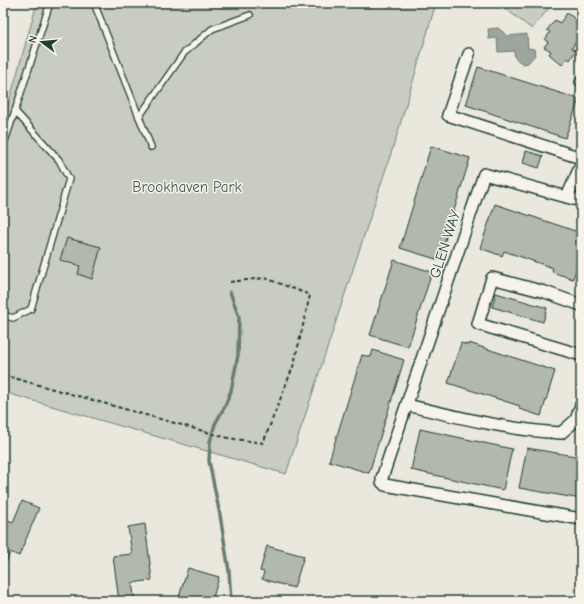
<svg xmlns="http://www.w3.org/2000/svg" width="584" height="604" font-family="'Comic Neue',sans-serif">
<rect width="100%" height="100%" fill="#eae8dd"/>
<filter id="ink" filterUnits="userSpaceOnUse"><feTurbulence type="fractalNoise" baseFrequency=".025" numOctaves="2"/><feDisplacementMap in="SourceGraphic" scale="8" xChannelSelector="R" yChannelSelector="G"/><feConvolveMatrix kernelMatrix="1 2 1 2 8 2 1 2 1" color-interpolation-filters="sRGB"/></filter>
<g filter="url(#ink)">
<g fill="#c8ccc1" stroke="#74847a">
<polygon points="37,3 436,3 397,135 286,474 3,392 3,123"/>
<polygon points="498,3 549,3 549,8 532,29"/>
</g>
<polygon fill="#9ca69c" stroke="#6a7c72" points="498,28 508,36 527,34 528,48 534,49 535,55 528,63 523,64 515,58 514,51 498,52 497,38 489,39 488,29"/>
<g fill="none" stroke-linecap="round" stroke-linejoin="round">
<polyline stroke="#6a7c72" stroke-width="3.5" points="230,292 239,317 238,355 231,391 224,408 215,424 210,442 209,461 220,515 229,571 231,601"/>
</g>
<g fill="#b2b8ae" stroke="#1f3d34">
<polygon points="567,13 581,23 581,38 579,37 572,48 576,50 570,60 567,58 562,65 549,54 551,51 544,47 548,42 545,40 550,32 547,30 555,20 560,23"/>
<polygon points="478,67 579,99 565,138 466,105"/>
<polygon points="431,146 470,158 439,260 400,248"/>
<polygon points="526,151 543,156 539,168 523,163"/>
<polygon points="495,204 581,233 581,254 573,279 552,272 553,268 504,251 502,256 480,248"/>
<polygon points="67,238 101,247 92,279 78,274 80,266 60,260"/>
<polygon points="394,260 432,272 408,347 370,335"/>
<polygon points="496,293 547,308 543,322 492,307"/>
<polygon points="461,343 468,345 469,343 555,371 541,416 519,409 520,406 448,383"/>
<polygon points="373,350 404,360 369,473 329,461 362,355 371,357"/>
<polygon points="420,429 512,449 503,490 411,470"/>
<polygon points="527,448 581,457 581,499 519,488"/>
<polygon points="22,501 39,508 19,556 10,552 6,563 3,561 3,518 13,522"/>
<polygon points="145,524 152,580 132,583 135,601 119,601 113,556 132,554 128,527"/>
<polygon points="267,546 304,556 294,588 262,579 264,572 260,571"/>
<polygon points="188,568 219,577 212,601 194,601 179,597"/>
</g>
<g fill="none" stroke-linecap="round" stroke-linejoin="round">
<defs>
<g id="service">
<polyline points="94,3 151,147"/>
<polyline points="581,78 578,82 581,85"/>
<polyline points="15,111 50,3"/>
<polyline points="139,117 184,53 212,29 250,15"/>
<polyline points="3,147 15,111 59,160 69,179 31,309 13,318 3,315"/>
</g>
<g id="minor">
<polyline points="469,54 448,115 581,158"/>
<polyline points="567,197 581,165"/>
<polyline points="581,201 484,174 382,478 382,482 385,485 581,519"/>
<polyline points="581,305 545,292 492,278 478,324 581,355"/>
<path d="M 407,405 C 457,417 509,430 561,433 L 576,420 L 581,405"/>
</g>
</defs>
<use href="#service" stroke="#1f3d34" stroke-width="8"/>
<use href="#minor" stroke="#1f3d34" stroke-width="14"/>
<polyline stroke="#1f3d34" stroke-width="2" stroke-dasharray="4 3" stroke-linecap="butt" points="3,375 228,438 263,443 294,364 310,295 265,278 229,282"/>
<use href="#service" stroke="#f7f3e8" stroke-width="5.5"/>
<use href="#minor" stroke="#f7f3e8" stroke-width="11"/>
</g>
</g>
<g text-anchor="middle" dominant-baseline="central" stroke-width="3" stroke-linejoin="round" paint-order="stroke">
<g font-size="15" fill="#415a50" stroke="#f7f3e8">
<text x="187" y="187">Brookhaven Park</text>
</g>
<g font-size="15" fill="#1f3d34" stroke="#f7f3e8">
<text transform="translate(445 244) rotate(-72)">GLEN WAY</text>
</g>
</g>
<rect width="584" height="604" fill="none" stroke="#f7f3e8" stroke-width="16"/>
<rect x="8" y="8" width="568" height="588" fill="none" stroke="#1f3d34" stroke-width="1.5" filter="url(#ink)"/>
<g transform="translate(42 42) rotate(286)" stroke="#f7f3e8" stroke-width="3" paint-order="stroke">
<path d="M0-3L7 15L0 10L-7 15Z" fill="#1f3d34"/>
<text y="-6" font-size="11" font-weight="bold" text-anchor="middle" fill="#1f3d34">N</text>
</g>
</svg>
